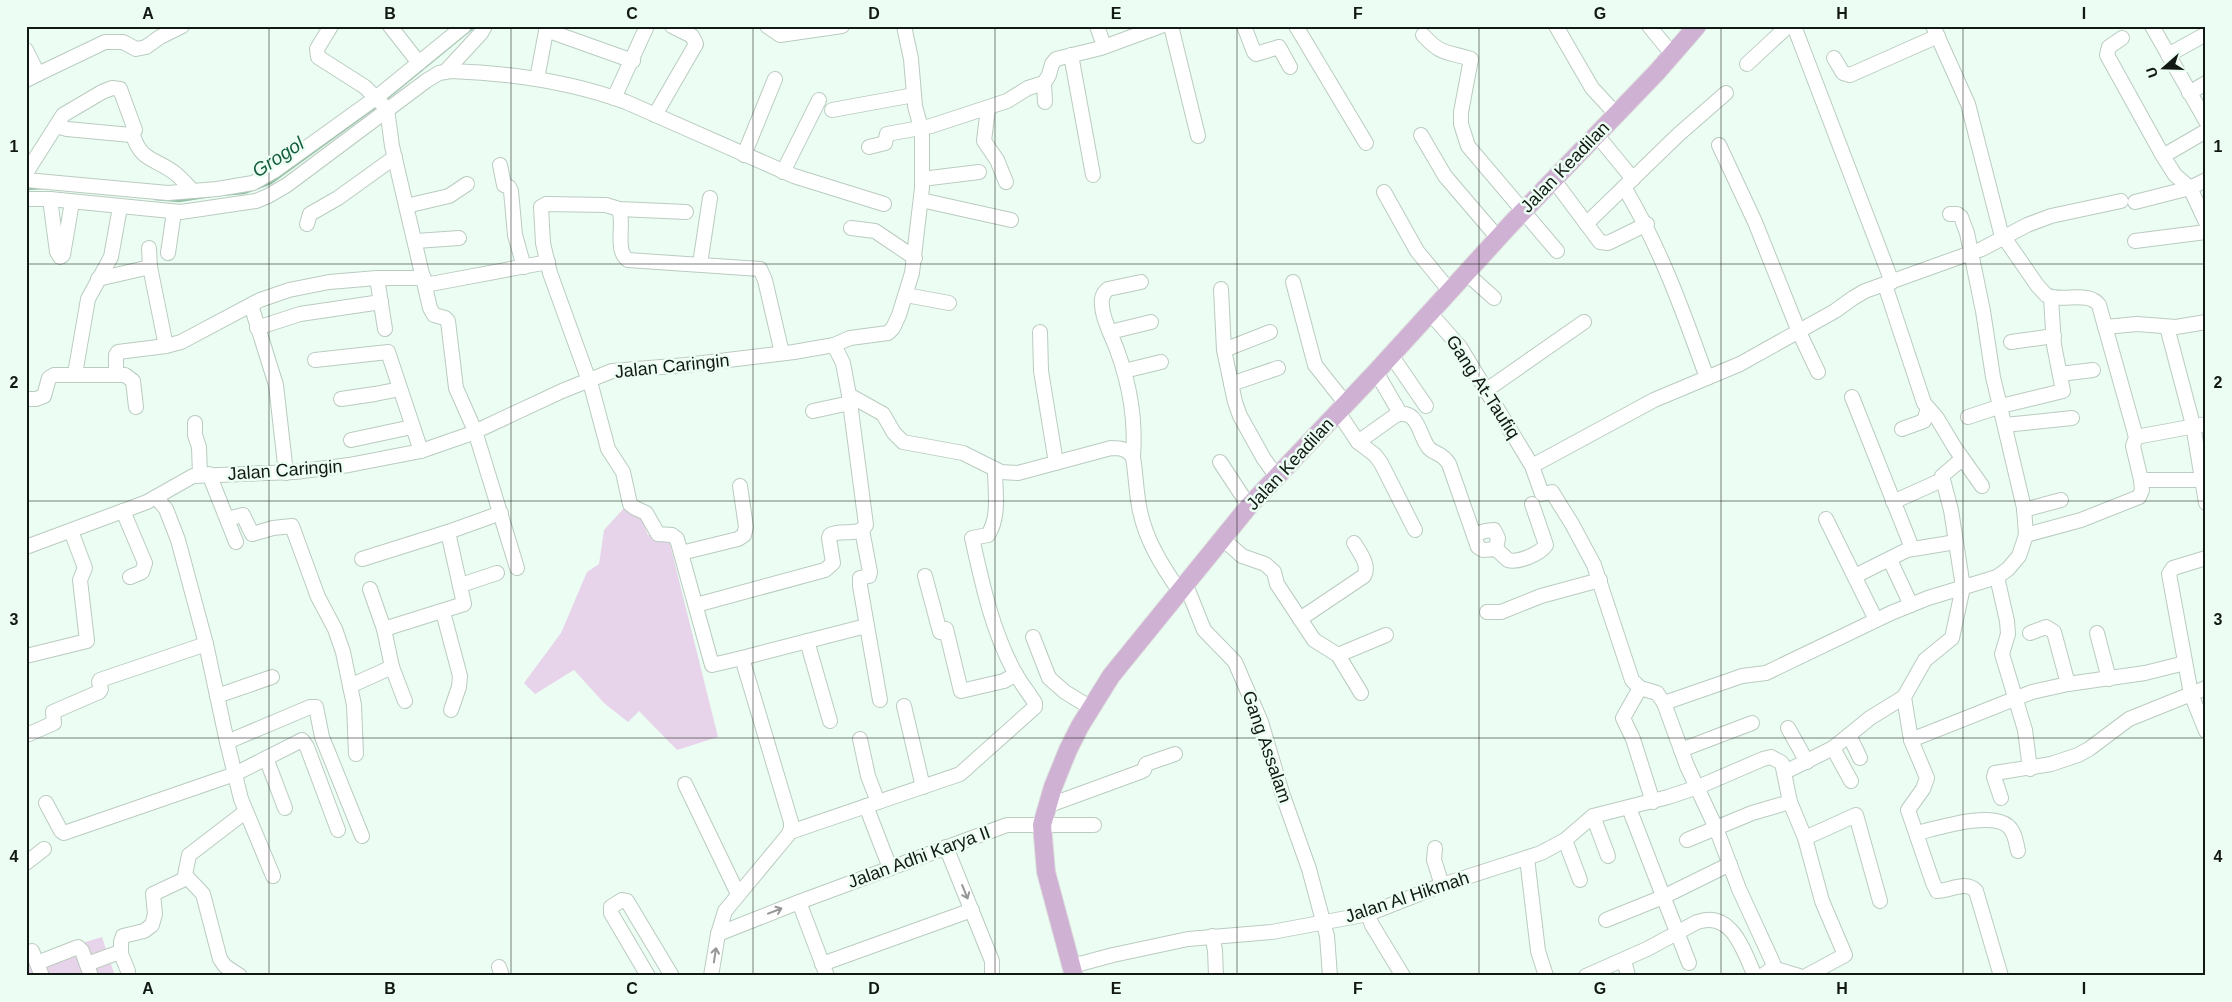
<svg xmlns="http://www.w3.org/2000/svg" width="2232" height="1002" font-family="Helvetica,sans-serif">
<rect width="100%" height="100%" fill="#ecfef3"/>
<g fill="#e8d4ea">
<polygon points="624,508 640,514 648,535 668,536 718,737 677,750 639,711 628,722 604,703 574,670 535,694 524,683 561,633 587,572 599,564 604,530"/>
<polygon points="102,937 115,976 26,976 26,960"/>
</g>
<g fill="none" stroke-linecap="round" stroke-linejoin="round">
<g stroke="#95c0a7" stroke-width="2.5">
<polyline points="385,100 475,26"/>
<polyline points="26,189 43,188"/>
<polyline points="219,195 244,193 271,183 377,106"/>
<polyline points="155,199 179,201 211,196"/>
</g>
<defs>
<g id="minor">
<polyline points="331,26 317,49 318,57 365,87 387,109 392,146 430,308 434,315 445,318 448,321 456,388 475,431 517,568"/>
<polyline points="390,26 419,63"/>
<polyline points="767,26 780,35 842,26"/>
<polyline points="1097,26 1104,46"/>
<polyline points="1171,26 1198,136"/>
<polyline points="1244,26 1254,52 1256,54 1279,47 1290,67"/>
<polyline points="1296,26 1366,143"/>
<polyline points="1556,26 1592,88 1616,114"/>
<polyline points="1649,26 1672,54"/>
<polyline points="1794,26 1892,282"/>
<path d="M 1933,26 L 1968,104 L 2001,233 L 2037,285 L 2046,295 C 2062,303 2088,290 2099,305 L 2136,437 L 2133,446 L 2141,480 L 2201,480"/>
<polyline points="2152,26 2206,121"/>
<polyline points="546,30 633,61"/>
<path d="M 1423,35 C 1442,56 1447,51 1471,59 L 1461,112 L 1461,124 L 1468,146 L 1557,251"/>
<polyline points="2122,38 2109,47 2107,55 2163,156 2175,175 2190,188 2206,222"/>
<polyline points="26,50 38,74 26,80"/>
<polyline points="1071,55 1093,175"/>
<polyline points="2168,55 2206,34"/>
<polyline points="1834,58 1843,73 1850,75 1938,36"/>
<polyline points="1747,64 1788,26"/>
<polyline points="446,71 481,33 485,26"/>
<polyline points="38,74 105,42 123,42 136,49 146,47 160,37 182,26"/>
<polyline points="537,79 547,26"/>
<polyline points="1044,83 1045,102"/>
<polyline points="2189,93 2206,83"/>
<polyline points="614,98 647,26"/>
<polyline points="988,108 984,141 997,160 1006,182"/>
<polyline points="832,110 914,95"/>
<polyline points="655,115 696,44 692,36 672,26"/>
<polyline points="1596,134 1633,179"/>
<path d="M 133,135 C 141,162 156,158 176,174 C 182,179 188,186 193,191"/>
<polyline points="1421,135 1445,176 1498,238"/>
<polyline points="1719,145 1755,222 1799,332 1818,372"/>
<polyline points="869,147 885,143 887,134 931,126 1007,101 1028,88 1044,83 1049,75 1052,64 1056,59 1101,48 1161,26"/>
<polyline points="744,155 775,79"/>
<polyline points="2163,156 2206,131"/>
<polyline points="500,165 504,185 509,187 511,191 515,235 524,267"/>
<polyline points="783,172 819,100"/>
<polyline points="26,173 63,115 102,92 112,88 120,89 135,130 131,135 67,129 57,126"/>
<polyline points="922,179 979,172"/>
<polyline points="1553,179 1600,242 1608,243 1647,224"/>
<polyline points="26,180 168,193 217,189 253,183 274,171 377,97 464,26"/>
<path d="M 1624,187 C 1661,249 1683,311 1707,378"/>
<polyline points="1384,192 1417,251 1449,290"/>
<path d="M 26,199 L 50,199 L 181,212 L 256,201 L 268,196 L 287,185 L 426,81 L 439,73 L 451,71 C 510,73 571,82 626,102 L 794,176 L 884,204"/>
<polyline points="50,199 57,252 60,257 63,255 72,202"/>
<polyline points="921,200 1011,220"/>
<polyline points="2135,202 2190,188 2206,180"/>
<polyline points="406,206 449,196 467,184"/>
<path d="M 619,209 C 625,224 614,250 628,260 L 760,269 L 765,280 L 782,353"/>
<polyline points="686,212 619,209 606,205 546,204 541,207 543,243 550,273 592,389 608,449 623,472 630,504 635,508 646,513 658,534 672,535 677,539 712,665 742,658 791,822 791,829 788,835 725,911 718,934 711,976"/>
<polyline points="307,224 310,214 338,198 395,157"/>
<polyline points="1586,224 1679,134 1726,93"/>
<polyline points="851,228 875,231 915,258"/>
<polyline points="416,241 459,238"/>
<polyline points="2135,241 2206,232"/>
<polyline points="149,248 150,267 166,346"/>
<polyline points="168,253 174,212"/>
<polyline points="700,264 710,198"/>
<polyline points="1466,273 1494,298"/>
<polyline points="377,278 385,329"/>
<polyline points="98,279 150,267"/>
<polyline points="1293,282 1315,365 1346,404"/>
<polyline points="425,285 548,262"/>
<polyline points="1885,285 1924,403 1937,418 1955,448 1982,486"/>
<polyline points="1221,289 1224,350 1235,402 1240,416 1264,459 1277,477"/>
<polyline points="906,295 949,303"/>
<polyline points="251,305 276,385 286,473"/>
<polyline points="1429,312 1460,347 1532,466 1542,494 1552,492 1572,524 1594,565 1632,680 1640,688 1657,693 1664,703"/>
<polyline points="2105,327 2137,324 2176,327 2206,322"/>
<polyline points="2167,327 2193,425 2206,503"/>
<polyline points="257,328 300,314 381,302"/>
<polyline points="1040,332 1041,371 1056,463"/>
<polyline points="1110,332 1151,322"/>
<polyline points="2011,342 2054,336"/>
<path d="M 834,345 L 843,363 L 849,395 L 883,414 L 894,433 L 903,442 L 963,453 L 1001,472 L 1018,473 L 1111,448 C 1121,448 1127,449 1133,457 C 1136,475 1136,493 1140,511 C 1146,541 1163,567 1180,592"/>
<polyline points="1224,350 1270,332"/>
<polyline points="1391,355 1426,406"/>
<polyline points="315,360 388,352 421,451"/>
<polyline points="1124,371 1161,362"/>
<polyline points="1376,372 1400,413"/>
<polyline points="75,374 88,299 111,257 120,207"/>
<polyline points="2060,374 2093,370"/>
<polyline points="116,375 116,355 118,352 166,346 181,342 260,300 289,290 329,282 377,278 424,278"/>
<polyline points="1231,384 1278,368"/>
<polyline points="1485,391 1584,322"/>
<polyline points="1852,397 1912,548"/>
<polyline points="26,399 36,399 44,396 49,378 54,375 125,375 133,381 136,407"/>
<polyline points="341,399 375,394 400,389"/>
<polyline points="813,411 850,403"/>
<polyline points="1338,412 1358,442 1375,455 1381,463 1415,530"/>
<polyline points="1968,417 2001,406 2063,391 2054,345 2051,298"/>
<polyline points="195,423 195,435 199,447 200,475"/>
<polyline points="2005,425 2072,418"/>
<polyline points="1902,429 1924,421 1928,408"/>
<polyline points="2136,437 2206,424"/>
<polyline points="351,440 412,427"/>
<path d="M 1358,442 L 1396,415 C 1418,408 1419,435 1428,447 C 1433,454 1442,452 1449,464 L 1478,547 L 1483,550 L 1496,549 L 1508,560 C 1518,563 1540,554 1546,545 L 1532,504"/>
<path d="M 1133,457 C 1136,419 1130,385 1117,350 C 1112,336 1103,321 1102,306 C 1101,299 1103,293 1108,289 L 1141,282"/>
<polyline points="1220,462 1249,506"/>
<polyline points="1532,466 1654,400 1740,364 1835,311 1853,298 1865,291 1982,249 2027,225 2051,216 2121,201"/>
<polyline points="209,474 236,542"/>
<polyline points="156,497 166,509 178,540 206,644 227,742 241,799 273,876"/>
<polyline points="1893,502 1942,480"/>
<polyline points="2024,510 2061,500"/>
<polyline points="123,511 145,563 142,572 130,577"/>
<polyline points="227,519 243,515 252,534 273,528 292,526 318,597 335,629 343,652 354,705 356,754"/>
<polyline points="1826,519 1876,620"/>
<polyline points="862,530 870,572 869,576 860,578 860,586 880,700"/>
<polyline points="1474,535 1485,531 1494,530 1498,538 1496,549"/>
<polyline points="2026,535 2081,520 2139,497 2142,490 2141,480"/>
<polyline points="1223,539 1242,556 1265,564 1274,572 1277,584 1314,640 1338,655 1361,693"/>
<polyline points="26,547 147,502 193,476 295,472 349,465 421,451 470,434 562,391 612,371 686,365 794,352 834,345 850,338 888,333 893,328 899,315 912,273 922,188 922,132 915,106 911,59 904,26"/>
<polyline points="681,553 738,539 744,535 746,527 740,486"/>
<polyline points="362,559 448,532"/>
<polyline points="1890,560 1911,605"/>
<polyline points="925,576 940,632 946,629 961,691 1004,681 1016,674"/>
<polyline points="1855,576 1907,550 1956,542"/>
<polyline points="1997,577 2007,621 2008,634 2002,654 2025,730 2030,769"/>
<polyline points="461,585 497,573"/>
<polyline points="1186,585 1204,630 1235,662 1261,722 1282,793 1309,869 1327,936 1330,976"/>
<polyline points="370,589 384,629"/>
<path d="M 696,605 L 825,570 L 833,563 L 829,538 L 830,535 C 841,529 859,537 866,525 L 849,395"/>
<polyline points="443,612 460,676 459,687 451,710"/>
<polyline points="1487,612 1501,612 1541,596 1600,580"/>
<path d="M 1300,619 L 1364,576 C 1370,565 1360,553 1354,543"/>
<polyline points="2030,633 2046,627 2054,632 2068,684"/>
<polyline points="2097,633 2109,679"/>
<polyline points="1033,637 1049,678 1065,692 1091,708"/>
<polyline points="807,641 830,721"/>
<polyline points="1338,655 1386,635"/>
<polyline points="26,656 87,641 80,580 85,568 71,531"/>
<polyline points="742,658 866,626"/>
<polyline points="350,686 392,667"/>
<polyline points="1640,688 1623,718 1633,739 1653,802"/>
<polyline points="2206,688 2191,694 2206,731"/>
<polyline points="217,696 272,677"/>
<polyline points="1904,697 1911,740 2032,692 2068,684 2145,673 2185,663"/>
<polyline points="405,701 392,667 384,629 464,604 448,532 501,513"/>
<polyline points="904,706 923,787"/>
<polyline points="1788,728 1807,762"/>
<polyline points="29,734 54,723 53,712 99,692 101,689 99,682 100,680 206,644"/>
<polyline points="1849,735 1860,758"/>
<polyline points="860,739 868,776 878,802"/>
<path d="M 1911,740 L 1927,778 L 1923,789 L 1908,810 L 1933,883 L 1937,891 C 1950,891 1966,880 1976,891 L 2001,976"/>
<polyline points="227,742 310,707 316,707 322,737 362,836"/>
<polyline points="1833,748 1851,781"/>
<polyline points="1681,750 1752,723"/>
<polyline points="266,758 285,808"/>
<polyline points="1785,772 1833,748 1870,718 1904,697 1925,660 1952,638 1963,587 1951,510 1942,476 1962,459"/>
<polyline points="685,784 738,894"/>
<polyline points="2001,798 1994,777 1995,773 2051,764 2078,755 2089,749 2129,719 2191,694 2169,574 2173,568 2206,558"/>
<polyline points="1790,802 1805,838 1822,901 1845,955 1806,976"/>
<polyline points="46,803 61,831 64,833 235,774 302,740 307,747 338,830"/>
<polyline points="866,806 890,868"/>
<polyline points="1047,806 1140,772 1144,770 1146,764 1175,754"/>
<polyline points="1629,808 1689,963"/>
<polyline points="1593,816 1608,856"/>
<path d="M 790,832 L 960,774 L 1035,707 L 1035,703 C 1028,692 1020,682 1014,671 C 992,630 982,583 972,538 L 988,535 C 1000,516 995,492 995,470"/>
<path d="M 1917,833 C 1938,828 1991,811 2008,826 C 2015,832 2016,842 2018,851"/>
<polyline points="1805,838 1856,815 1880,901"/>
<polyline points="1565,840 1580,880"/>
<polyline points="946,847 992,961 992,976"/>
<polyline points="1435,848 1434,860 1442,885"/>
<polyline points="1527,858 1538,951 1546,976"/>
<polyline points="26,863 44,849"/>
<polyline points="799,902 827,976"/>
<polyline points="1368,914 1372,925 1403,976"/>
<polyline points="1606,920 1663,897 1730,864"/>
<polyline points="718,934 799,902 1007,825 1094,825"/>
<polyline points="1212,936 1215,950 1216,976"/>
<polyline points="32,951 42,976"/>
<polyline points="121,954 121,942 123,936 144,931 152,925 155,914 153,894 187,878"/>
<polyline points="1624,960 1628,976"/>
<polyline points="37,963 78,947 82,951 91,976"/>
<polyline points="87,964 117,953 121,954 128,971"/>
<polyline points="822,964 972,910"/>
<polyline points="1072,966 1113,955 1188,939 1272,932 1368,914 1442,885 1541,853 1565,840 1593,816 1668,797 1698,787 1763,759 1771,757 1782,763 1790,802 1752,813 1687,840"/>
<polyline points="499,967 502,976"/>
<polyline points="1773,968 1799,976"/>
<polyline points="240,976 225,966 220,959 203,894 185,875 189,855 245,812"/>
<polyline points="648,976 611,913 611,907 622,900 627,901 672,976"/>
<path d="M 1586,976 L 1647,949 L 1697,922 C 1732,910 1743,950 1755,976"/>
<polyline points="1762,976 1773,968 1773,963 1739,889 1716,828 1687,766 1664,703 1742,676 1766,673 1891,613 1928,598 1997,577 2008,569 2019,556 2026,535 2024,508 1993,377 1983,311 1967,233 1961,217 1957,214 1950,214"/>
</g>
<polyline id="major" points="1074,976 1046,872 1042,825 1053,787 1068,750 1080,726 1111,676 1249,506 1376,372 1509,226 1657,72 1697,26"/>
</defs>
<use href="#minor" stroke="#bacbc0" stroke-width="16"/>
<use href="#major" stroke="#dedfde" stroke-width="20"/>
<use href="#minor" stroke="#fff" stroke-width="14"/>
<use href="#major" stroke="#cfb2d3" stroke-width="18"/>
</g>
<defs><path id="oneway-shaft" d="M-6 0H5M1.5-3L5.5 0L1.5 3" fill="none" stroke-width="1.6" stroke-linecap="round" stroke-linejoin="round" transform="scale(1.25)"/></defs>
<g stroke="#949795">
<use href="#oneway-shaft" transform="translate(965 892) rotate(68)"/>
<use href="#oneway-shaft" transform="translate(775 911) rotate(-21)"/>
<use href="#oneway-shaft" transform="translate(715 955) rotate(-81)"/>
</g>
<path fill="none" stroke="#121814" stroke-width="1" stroke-opacity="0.55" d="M 269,26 L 269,976M 511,26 L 511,976M 753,26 L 753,976M 995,26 L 995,976M 1237,26 L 1237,976M 1479,26 L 1479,976M 1721,26 L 1721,976M 1963,26 L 1963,976M 26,264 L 2206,264M 26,501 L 2206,501M 26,738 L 2206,738"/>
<g text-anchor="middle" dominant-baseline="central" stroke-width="5" stroke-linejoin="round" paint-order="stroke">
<g font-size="18" fill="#121814" stroke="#ecfef3">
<text transform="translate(1565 167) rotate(-46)">Jalan Keadilan</text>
<text transform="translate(672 366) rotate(-6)">Jalan Caringin</text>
<text transform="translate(1483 387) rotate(57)">Gang At-Taufiq</text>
<text transform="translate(1290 464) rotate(-47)">Jalan Keadilan</text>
<text transform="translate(285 470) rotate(-4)">Jalan Caringin</text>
<text transform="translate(1267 747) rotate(71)">Gang Assalam</text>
<text transform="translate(919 857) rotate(-20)">Jalan Adhi Karya II</text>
<text transform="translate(1407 897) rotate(-18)">Jalan Al Hikmah</text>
</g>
<g font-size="19" font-style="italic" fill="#155d3d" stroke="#ecfef3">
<text transform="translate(278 157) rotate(-33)">Grogol</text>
</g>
</g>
<rect width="2232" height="1002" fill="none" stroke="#ecfef3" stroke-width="55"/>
<g transform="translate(2164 68) rotate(250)" stroke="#ecfef3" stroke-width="4" paint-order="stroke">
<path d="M0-4L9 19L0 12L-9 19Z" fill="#121814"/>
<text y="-8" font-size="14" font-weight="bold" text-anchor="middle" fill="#121814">U</text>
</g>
<rect x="28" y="28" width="2176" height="946" fill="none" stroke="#121814" stroke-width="2"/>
<g font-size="16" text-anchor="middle" font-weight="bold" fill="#121814">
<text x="148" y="19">A</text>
<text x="390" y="19">B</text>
<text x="632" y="19">C</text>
<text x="874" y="19">D</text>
<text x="1116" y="19">E</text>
<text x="1358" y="19">F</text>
<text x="1600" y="19">G</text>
<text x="1842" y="19">H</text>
<text x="2084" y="19">I</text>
<text x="14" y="152">1</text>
<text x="2218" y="152">1</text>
<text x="14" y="388">2</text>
<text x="2218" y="388">2</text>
<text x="14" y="625">3</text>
<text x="2218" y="625">3</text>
<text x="14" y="862">4</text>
<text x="2218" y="862">4</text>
<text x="148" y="994">A</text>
<text x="390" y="994">B</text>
<text x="632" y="994">C</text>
<text x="874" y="994">D</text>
<text x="1116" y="994">E</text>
<text x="1358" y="994">F</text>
<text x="1600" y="994">G</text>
<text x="1842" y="994">H</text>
<text x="2084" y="994">I</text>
</g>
</svg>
